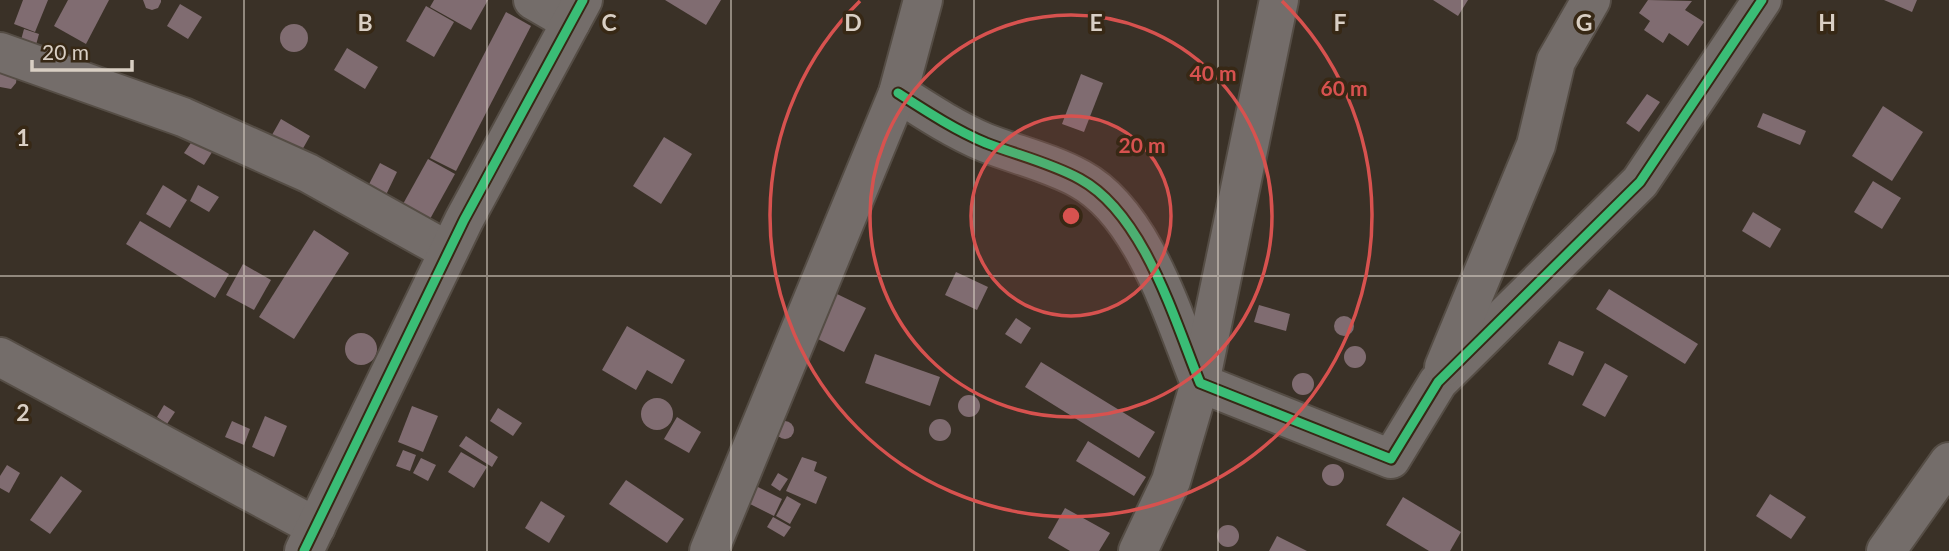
<svg xmlns="http://www.w3.org/2000/svg" width="1949" height="551" font-family="Lato,sans-serif">
<rect width="100%" height="100%" fill="#3a3127"/>
<g fill="#806c71">
<polygon points="23,0 48,0 35,32 14,24"/>
<polygon points="68,0 109,0 86,44 54,26"/>
<polygon points="143,0 161,0 161,2 158,8 152,10 146,8"/>
<polygon points="434,0 488,0 471,30 430,7"/>
<polygon points="665,0 721,0 706,25"/>
<polygon points="1433,0 1468,0 1458,16"/>
<polygon points="1648,0 1692,1 1685,10 1704,22 1688,46 1669,33 1663,43 1644,30 1650,21 1639,13"/>
<polygon points="1884,0 1917,0 1912,12"/>
<polygon points="180,4 202,17 188,39 167,26"/>
<polygon points="426,6 454,22 434,57 406,41"/>
<polygon points="506,12 531,26 456,171 430,158"/>
<circle cx="294" cy="38" r="14"/>
<polygon points="24,29 39,34 36,45 21,40"/>
<polygon points="347,48 378,67 365,89 334,70"/>
<polygon points="0,68 17,75 16,83 11,89 0,87"/>
<polygon points="1081,74 1103,83 1084,132 1062,124"/>
<polygon points="1647,94 1660,102 1639,132 1626,123"/>
<polygon points="1883,106 1923,132 1892,181 1852,156"/>
<polygon points="1763,113 1806,131 1800,145 1757,127"/>
<polygon points="281,119 310,136 297,159 268,142"/>
<polygon points="195,137 214,149 204,165 184,153"/>
<polygon points="664,137 692,154 661,204 633,186"/>
<polygon points="428,159 455,174 425,228 398,213"/>
<polygon points="380,163 397,172 384,199 366,190"/>
<polygon points="1873,181 1901,198 1882,229 1854,212"/>
<polygon points="163,185 187,200 170,228 146,214"/>
<polygon points="198,185 219,197 209,212 190,201"/>
<polygon points="1753,212 1781,229 1770,248 1742,231"/>
<polygon points="140,221 229,274 215,298 126,244"/>
<polygon points="314,230 349,253 294,339 259,317"/>
<polygon points="243,264 271,280 254,310 226,295"/>
<polygon points="956,272 988,287 977,310 945,295"/>
<polygon points="1609,289 1698,344 1685,364 1596,309"/>
<polygon points="837,294 866,308 844,352 816,338"/>
<polygon points="1259,305 1290,314 1286,331 1254,322"/>
<circle cx="1344" cy="326" r="10"/>
<polygon points="1016,318 1031,328 1021,344 1005,334"/>
<polygon points="627,326 685,360 672,384 647,370 636,390 602,370"/>
<circle cx="361" cy="349" r="16"/>
<polygon points="1559,341 1584,352 1573,376 1548,364"/>
<circle cx="1355" cy="357" r="11"/>
<polygon points="875,354 940,377 930,406 865,383"/>
<polygon points="1041,362 1155,432 1139,458 1025,387"/>
<polygon points="1605,363 1628,376 1605,417 1582,405"/>
<circle cx="1303" cy="384" r="11"/>
<circle cx="969" cy="406" r="11"/>
<circle cx="657" cy="414" r="16"/>
<polygon points="164,405 175,412 167,424 157,417"/>
<polygon points="412,406 438,416 423,452 398,442"/>
<polygon points="498,408 522,423 513,436 490,421"/>
<polygon points="265,416 287,426 274,457 252,447"/>
<polygon points="677,417 701,432 689,453 664,439"/>
<circle cx="940" cy="430" r="11"/>
<polygon points="232,421 250,429 244,445 225,437"/>
<circle cx="785" cy="430" r="9"/>
<polygon points="466,436 498,457 492,467 459,446"/>
<polygon points="1088,441 1146,477 1134,496 1076,461"/>
<polygon points="403,450 416,455 410,471 396,466"/>
<polygon points="461,452 487,467 474,488 448,472"/>
<polygon points="802,457 817,462 814,471 827,477 816,504 786,491"/>
<polygon points="421,458 436,465 428,481 413,473"/>
<circle cx="1333" cy="475" r="11"/>
<polygon points="7,465 20,473 9,493 0,488 0,476"/>
<polygon points="778,473 788,479 780,491 771,485"/>
<polygon points="61,476 82,491 50,534 30,520"/>
<polygon points="626,480 684,519 667,543 609,504"/>
<polygon points="756,486 782,499 774,516 748,503"/>
<polygon points="1770,494 1806,517 1791,539 1756,516"/>
<polygon points="787,496 801,504 790,524 776,516"/>
<polygon points="1403,497 1461,532 1450,551 1429,551 1386,525"/>
<polygon points="541,501 565,516 549,543 525,528"/>
<polygon points="1065,508 1110,533 1099,551 1070,551 1048,538"/>
<polygon points="773,517 791,527 784,537 767,527"/>
<circle cx="1228" cy="536" r="11"/>
<polygon points="1277,536 1307,551 1269,551"/>
</g>
<g fill="none" stroke-linecap="round" stroke-linejoin="round">
<defs>
<g id="minor">
<polyline points="533,0 571,22"/>
<polyline points="0,52 183,117 308,173 448,251"/>
<path d="M 898,93 C 926,111 955,130 986,143 C 1017,155 1051,163 1080,179 C 1144,214 1174,319 1200,383 L 1391,459 L 1438,382 L 1640,182 L 1762,0"/>
<polyline points="0,357 316,527"/>
<polyline points="1444,367 1536,145 1556,61 1591,0"/>
<polyline points="304,551 464,220 583,0"/>
<polyline points="709,551 898,93 923,0"/>
<polyline points="1138,551 1171,481 1200,383 1279,0"/>
<polyline points="1886,551 1949,462"/>
</g>
</defs>
<use href="#minor" stroke="#554d45" stroke-width="42"/>
<use href="#minor" stroke="#746d6a" stroke-width="38"/>
<defs>
<g id="cycleway">
<path d="M 898,93 C 926,111 955,130 986,143 C 1017,155 1051,163 1080,179 C 1144,214 1174,319 1200,383 L 1391,459 L 1438,382 L 1640,182 L 1762,0"/>
<polyline points="304,551 464,220 583,0"/>
</g>
</defs>
<use href="#cycleway" stroke="#372815" stroke-width="13"/>
<use href="#cycleway" stroke="#3abd76" stroke-width="9"/>
</g>
<path fill="none" stroke="#d9cfc4" stroke-width="2" stroke-opacity="0.55" d="M 244,0 L 244,551M 487,0 L 487,551M 731,0 L 731,551M 974,0 L 974,551M 1218,0 L 1218,551M 1462,0 L 1462,551M 1705,0 L 1705,551M 0,276 L 1949,276"/>
<circle cx="1071" cy="216" r="100" fill="#d7524f" fill-opacity=".12"/>
<g fill="none" stroke="#d7524f" stroke-width="3.5">
<circle cx="1071" cy="216" r="100"/>
<circle cx="1071" cy="216" r="201"/>
<path d="M1282 1A301 301 0 1 1 860 1"/>
</g>
<g font-size="23" text-anchor="middle" font-weight="bold" fill="#d9cfc4" stroke="#372815" stroke-width="7" stroke-linejoin="round" paint-order="stroke">
<text x="365" y="31">B</text>
<text x="609" y="31">C</text>
<text x="853" y="31">D</text>
<text x="1096" y="31">E</text>
<text x="1340" y="31">F</text>
<text x="1584" y="31">G</text>
<text x="1827" y="31">H</text>
<text x="23" y="146">1</text>
<text x="23" y="421">2</text>
</g>
<circle cx="1071" cy="216" r="10" fill="#d7524f" stroke="#372815" stroke-width="3.5"/>
<g font-size="21" text-anchor="middle" font-weight="bold" fill="#d7524f" stroke="#372815" stroke-width="7" stroke-linejoin="round" paint-order="stroke">
<text x="1213" y="81">40 m</text>
<text x="1344" y="96">60 m</text>
<text x="1142" y="153">20 m</text>
</g>
<path d="M32 60v10h100v-10" fill="none" stroke="#d9cfc4" stroke-width="3.5"/>
<text x="42" y="60" font-size="21" fill="#d9cfc4" stroke="#372815" stroke-width="5" paint-order="stroke">20 m</text>
</svg>
